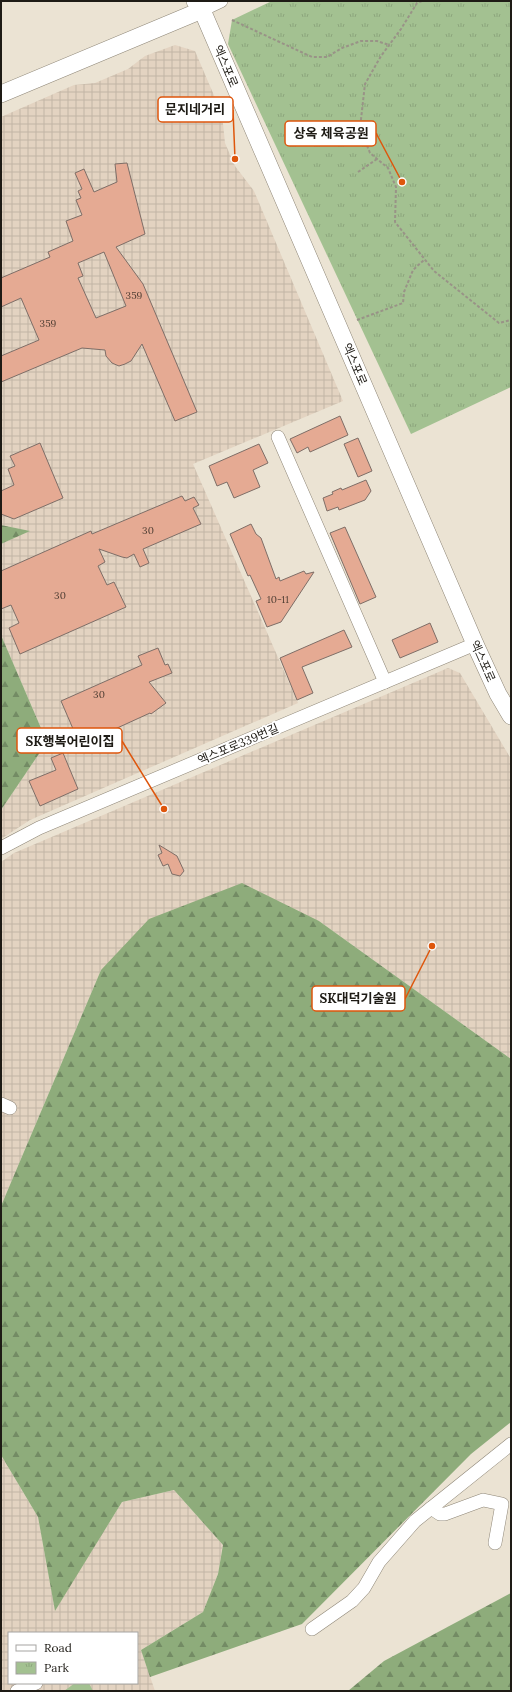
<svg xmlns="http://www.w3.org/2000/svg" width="512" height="1692" font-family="Lora,'Noto Sans KR',serif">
<defs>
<pattern id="industrial-grid" width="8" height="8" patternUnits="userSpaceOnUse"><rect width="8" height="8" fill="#e3d3c1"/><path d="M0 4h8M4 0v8" fill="none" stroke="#c2b5a5"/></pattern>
<pattern id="forest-firs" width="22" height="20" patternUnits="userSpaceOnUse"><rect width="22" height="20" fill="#8eac7b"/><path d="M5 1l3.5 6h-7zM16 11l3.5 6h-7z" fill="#738b64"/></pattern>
<pattern id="park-tufts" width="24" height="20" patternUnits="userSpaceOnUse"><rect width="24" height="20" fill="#a3c191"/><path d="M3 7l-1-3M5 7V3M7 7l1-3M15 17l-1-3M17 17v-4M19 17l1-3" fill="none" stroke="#8ca57c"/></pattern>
</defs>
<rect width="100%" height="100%" fill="#ebe3d3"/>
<g fill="url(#industrial-grid)" fill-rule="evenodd">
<polygon points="175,45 195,51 222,114 225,143 235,166 254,191 343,401 193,464 298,703 30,820 1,839 1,810 47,742 1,635 1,544 29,531 1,525 1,117 74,85 95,83 128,69 145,56"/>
<polygon points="448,668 460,673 511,759 511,1059 319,921 101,970 1,1206 1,862 14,853"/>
<path d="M 1,1455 L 38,1517 L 55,1610 L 122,1502 L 174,1490 L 223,1545 L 218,1574 L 203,1612 L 141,1650 L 155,1691 L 1,1691 ZM 9,1633 L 137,1633 L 137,1683 L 9,1683 Z"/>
</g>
<polygon fill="#a3c191" points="75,1683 89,1683 93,1691 64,1691"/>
<g fill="url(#forest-firs)">
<polygon points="1,525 30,531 1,544"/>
<polygon points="1,635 47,742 1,810"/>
<polygon points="242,883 319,921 511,1059 511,1422 471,1454 302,1624 150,1677 141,1650 203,1612 218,1574 223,1545 174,1490 122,1502 55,1611 38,1517 1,1455 1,1206 101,970 149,919"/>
<polygon points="511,1593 511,1691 348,1691 384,1661"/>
</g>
<polygon fill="url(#park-tufts)" points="272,1 511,1 511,387 411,434 228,44 232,20"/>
<g fill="#e5aa93" stroke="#7e6e67" fill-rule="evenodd">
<path d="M 127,163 L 145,234 L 116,247 L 143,284 L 197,412 L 175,421 L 142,344 L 131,361 L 125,364 L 119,366 L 112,363 L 106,356 L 105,350 L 82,348 L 1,382 L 1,356 L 39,340 L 21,298 L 1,307 L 1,278 L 50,257 L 48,252 L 73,241 L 66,221 L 82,215 L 76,200 L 81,198 L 78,191 L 82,189 L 75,173 L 84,169 L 94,192 L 117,182 L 115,164 ZM 104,252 L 126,306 L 96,318 L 78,278 L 83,276 L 78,263 Z"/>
<polygon points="340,416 348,435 310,452 308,447 297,453 290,439"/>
<polygon points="358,438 372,471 358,477 344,444"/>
<polygon points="40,443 63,498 14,519 1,514 1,491 14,485 8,469 15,466 10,456"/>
<polygon points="259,444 268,463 253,470 260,487 234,498 227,482 217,486 209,466"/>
<polygon points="366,480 371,491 365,500 339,510 338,507 327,511 323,498 333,494 332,492 341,488 342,490"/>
<polygon points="182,496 185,501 194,497 199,505 193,508 201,524 143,549 149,563 140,567 134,554 127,558 122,557 99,549 105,562 98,566 107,585 114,582 126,607 20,654 9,628 19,623 11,605 1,609 1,571 91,531 92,534"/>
<polygon points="251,524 256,534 261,538 276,579 279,577 280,581 304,571 306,574 314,572 281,622 267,627 256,601 261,599 250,575 248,576 230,534"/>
<polygon points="345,527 376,597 360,604 330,533"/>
<polygon points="430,623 438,642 400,658 392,640"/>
<polygon points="344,630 352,647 302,667 313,693 297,700 280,658"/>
<polygon points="158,648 165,665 168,664 172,673 149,682 166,703 151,714 150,713 80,745 61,701 142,665 138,656"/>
<polygon points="63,753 78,789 40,806 29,781 56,770 51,758"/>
<polygon points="159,845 177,856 184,871 180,876 172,874 168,864 163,866 158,855 162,853"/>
</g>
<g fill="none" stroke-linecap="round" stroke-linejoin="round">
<defs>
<g id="minor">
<polyline points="202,10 221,1"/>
<polyline points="278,437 385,682"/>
<polyline points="1,848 39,828 475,644"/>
<polyline points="1,1104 10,1108"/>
<polyline points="431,1508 440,1514 445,1514 483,1500 502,1504 495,1543"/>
<polyline points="312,1629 352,1601 364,1588 379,1562 415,1521 511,1444"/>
<polyline points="17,1691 36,1683"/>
</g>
<g id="major">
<polyline points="195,1 202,10 475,644 498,694 511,716"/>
<polyline points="1,94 202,10"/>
</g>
</defs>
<use href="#minor" stroke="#8e8677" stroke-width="14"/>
<use href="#major" stroke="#8e8677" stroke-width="18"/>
<g stroke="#999387" stroke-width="2" stroke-dasharray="3 2" stroke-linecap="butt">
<polyline points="422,1 417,3 401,29 381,56 365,84 360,128 370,153 388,168 396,187 395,222 434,271 499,323 511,320"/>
<polyline points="232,20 312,57 327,57 342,48 361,41 377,41 389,45"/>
<polyline points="358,172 377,159"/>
<polyline points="357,320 403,303 404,292 413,270 425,259"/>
</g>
<use href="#minor" stroke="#fff" stroke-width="13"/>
<use href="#major" stroke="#fff" stroke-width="17"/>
</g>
<g text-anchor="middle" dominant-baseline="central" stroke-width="3.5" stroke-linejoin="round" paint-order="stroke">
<g font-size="10" fill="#503f34">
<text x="134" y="295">359</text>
<text x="48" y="323">359</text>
<text x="148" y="530">30</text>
<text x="60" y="595">30</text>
<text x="278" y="599">10-11</text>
<text x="99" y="694">30</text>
</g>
<g font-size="12" fill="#1e1b15" stroke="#fff">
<text transform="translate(226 66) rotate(67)">엑스포로</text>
<text transform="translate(355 364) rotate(67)">엑스포로</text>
<text transform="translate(483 661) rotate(66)">엑스포로</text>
<text transform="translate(238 744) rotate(-23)">엑스포로339번길</text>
</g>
</g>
<path fill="none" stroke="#de560c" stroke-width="1.5" d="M235 159L233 110M402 182L376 133M164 809L122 741M432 946L405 999"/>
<g fill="#de560c" stroke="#fff" stroke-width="1.5">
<circle cx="235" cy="159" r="4"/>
<circle cx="402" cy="182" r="4"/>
<circle cx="164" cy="809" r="4"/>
<circle cx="432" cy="946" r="4"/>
</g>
<g fill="#fff" stroke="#de560c" stroke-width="1.5">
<rect x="158" y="97" width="75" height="25" rx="4"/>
<rect x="285" y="121" width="91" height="25" rx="4"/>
<rect x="17" y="728" width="105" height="25" rx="4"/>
<rect x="312" y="986" width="93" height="25" rx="4"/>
</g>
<g font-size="13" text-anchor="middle" font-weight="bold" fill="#1e1b15">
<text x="195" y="114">문지네거리</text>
<text x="331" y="138">상옥 체육공원</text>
<text x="70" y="746">SK행복어린이집</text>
<text x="358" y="1003">SK대덕기술원</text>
</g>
<rect width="512" height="1692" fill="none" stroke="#1e1b15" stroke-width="4"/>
<rect x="8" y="1632" width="130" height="52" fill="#ffffff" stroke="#a5a4a1"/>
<rect x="16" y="1645" width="20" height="6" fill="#ffffff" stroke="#a5a4a1"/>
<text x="44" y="1652" font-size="12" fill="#1e1b15">Road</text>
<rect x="16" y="1662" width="20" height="12" fill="url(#park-tufts)" stroke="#a5a4a1"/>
<text x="44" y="1672" font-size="12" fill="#1e1b15">Park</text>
</svg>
